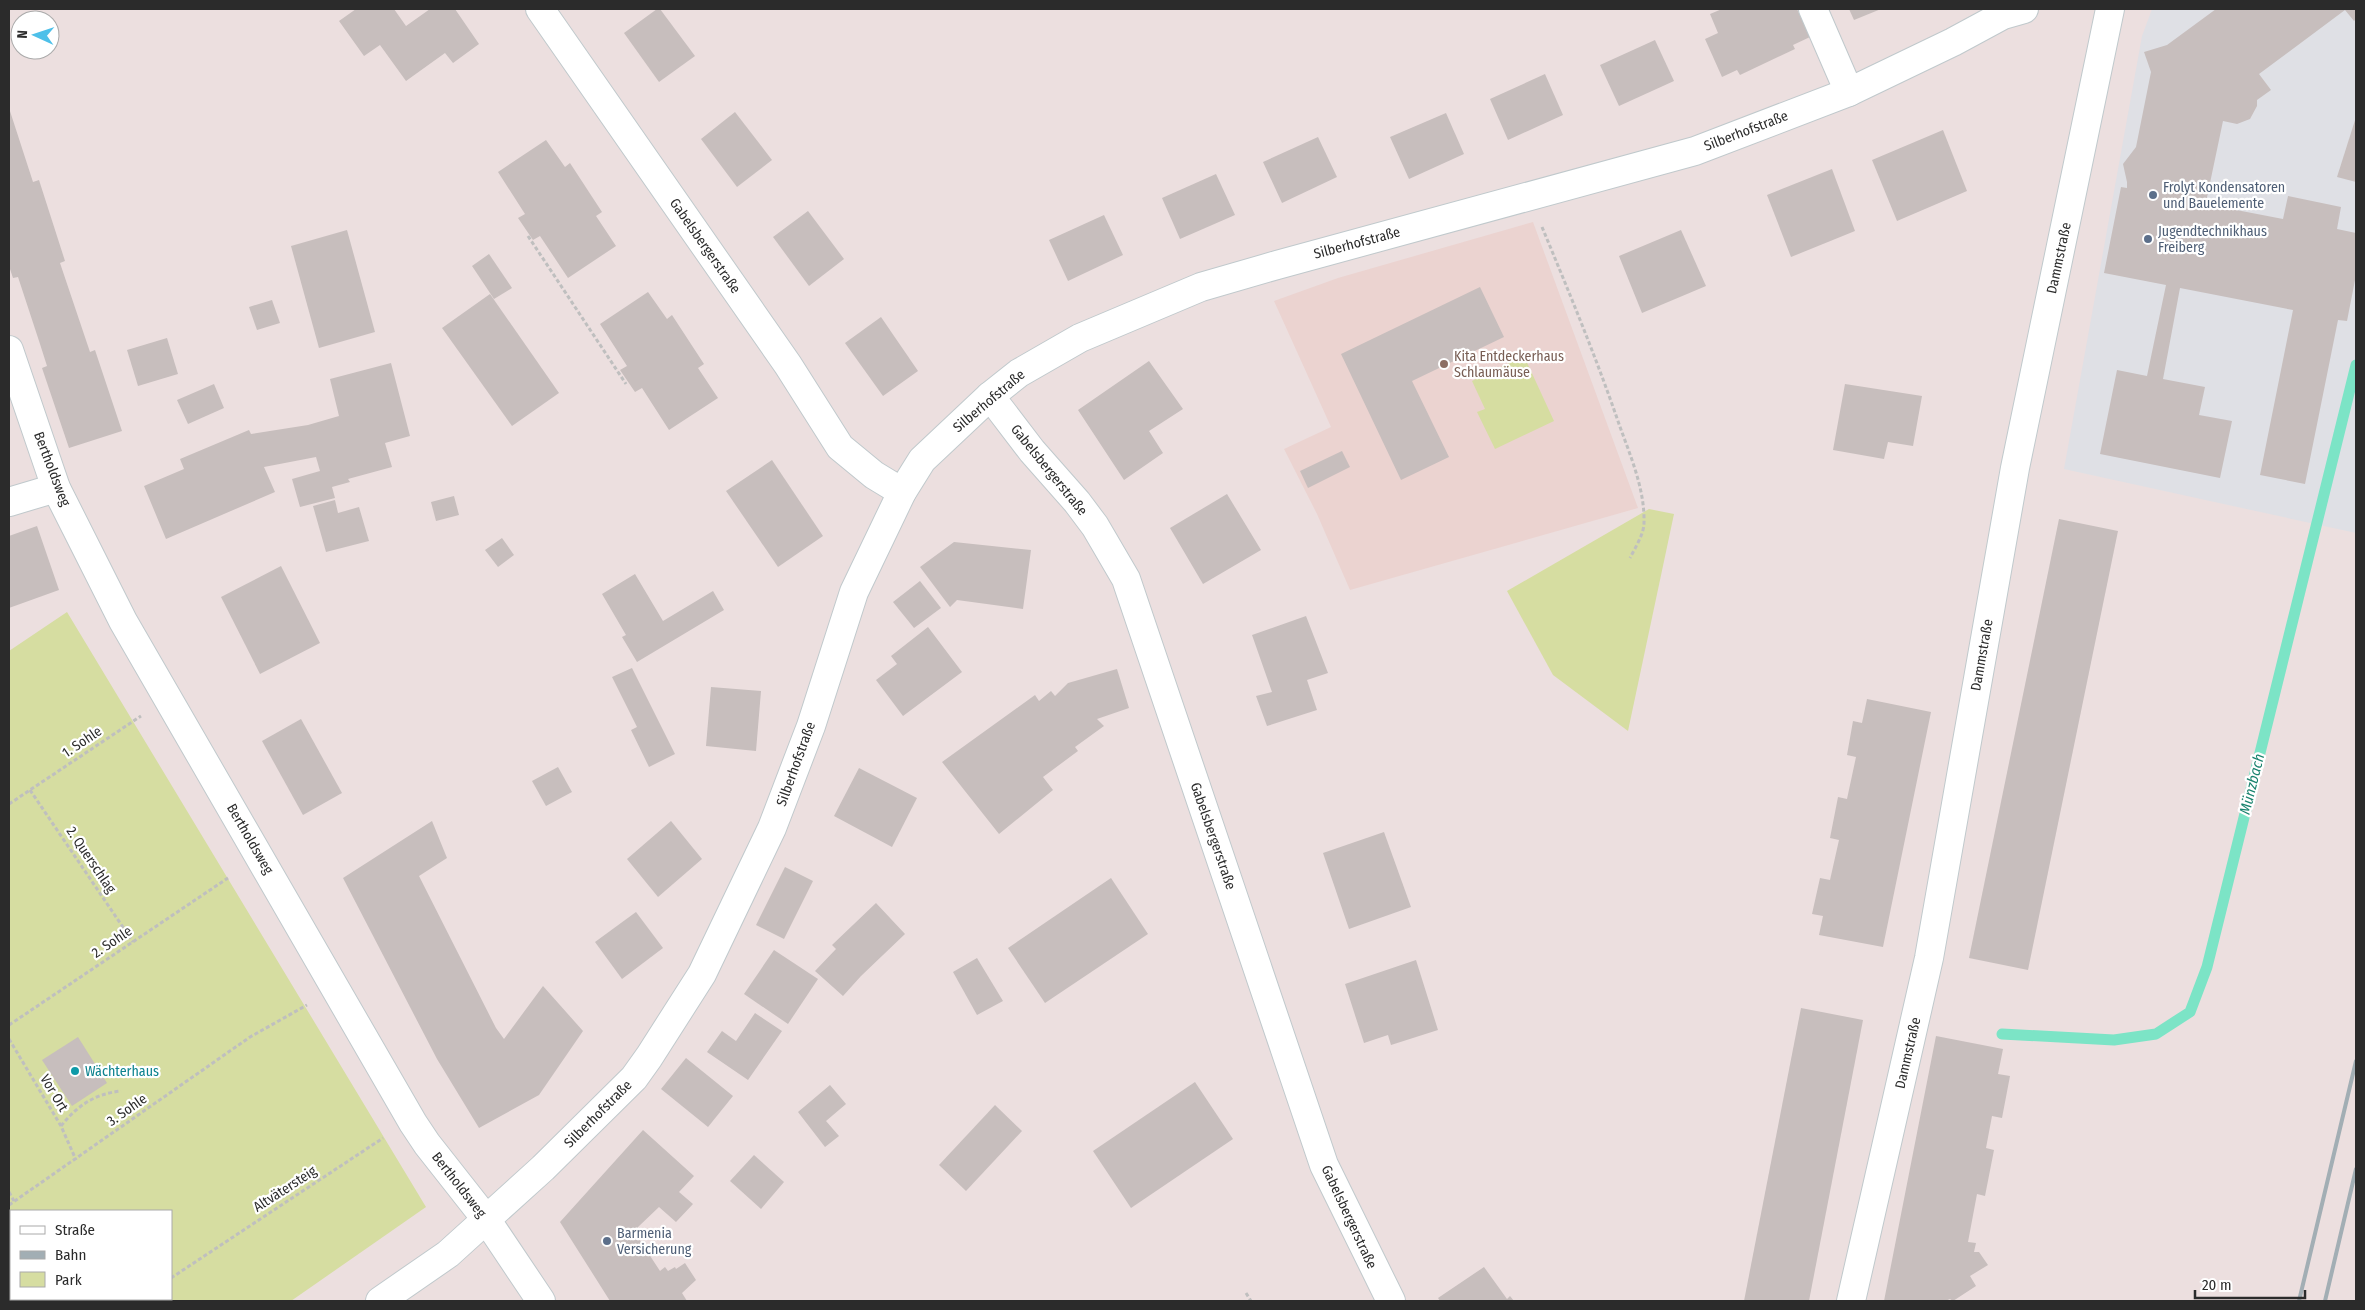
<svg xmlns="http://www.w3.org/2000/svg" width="2365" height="1310" font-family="'Fira Sans Condensed',sans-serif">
<rect width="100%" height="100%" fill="#ecdfdf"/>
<polygon fill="#dfe0e5" points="2152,9 2356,9 2356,533 2064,469 2142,36"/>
<polygon fill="#ebd3d0" points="1533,222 1638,508 1350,590 1317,514 1284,449 1331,427 1274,301 1338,278"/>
<g fill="#d6dda1" fill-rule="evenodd">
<polygon points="1524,356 1554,421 1495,449 1477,412 1485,409 1472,381"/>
<polygon points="1649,509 1674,514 1628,731 1553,675 1507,591"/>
<path d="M 67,612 L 426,1207 L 291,1301 L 9,1301 L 9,651 ZM 11,1211 L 171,1211 L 171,1299 L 11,1299 Z"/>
</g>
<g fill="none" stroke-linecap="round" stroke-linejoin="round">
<polyline stroke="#7ce4c6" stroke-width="11" points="2002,1034 2114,1040 2156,1034 2190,1012 2207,967 2356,365"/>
</g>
<g fill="#c7bebd">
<polygon points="356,9 394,9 406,26 430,9 455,9 479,44 453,63 445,53 406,81 380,45 364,56 339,21"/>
<polygon points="657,9 660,9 695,56 659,82 624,33"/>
<polygon points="1722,9 1797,9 1810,37 1793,45 1795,49 1740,75 1737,70 1722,77 1705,39 1718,33 1710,14"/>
<polygon points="1849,9 1881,9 1854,20"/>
<polygon points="2216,9 2356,9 2356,19 2354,21 2345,10 2259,74 2271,90 2257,100 2257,106 2250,119 2237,124 2223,121 2206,202 2200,203 2283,219 2288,196 2341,207 2337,229 2356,233 2356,275 2347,321 2338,320 2305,484 2260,475 2293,310 2180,288 2163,379 2205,387 2199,415 2232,421 2220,478 2100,454 2117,370 2147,376 2166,285 2104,273 2121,187 2127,188 2127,182 2123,164 2136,147 2151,72 2144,52 2167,45"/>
<polygon points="1655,40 1674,81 1619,106 1600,65"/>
<polygon points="1545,74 1563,115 1508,140 1490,99"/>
<polygon points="9,108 33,182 39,180 65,261 60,263 90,352 95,350 122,431 69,448 42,368 47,366 40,344 18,277 13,278 9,266"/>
<polygon points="735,112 772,160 737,187 701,139"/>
<polygon points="1446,113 1464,154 1409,179 1390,137"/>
<polygon points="2356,117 2356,182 2337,177"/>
<polygon points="1943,130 1967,191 1897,221 1872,160"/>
<polygon points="1318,137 1337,177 1282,203 1263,162"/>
<polygon points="546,140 565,167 570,163 602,212 596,216 616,246 568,278 540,236 533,240 518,218 525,214 498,172"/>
<polygon points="1832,169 1855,231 1791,257 1767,195"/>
<polygon points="1216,174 1235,215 1180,239 1162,198"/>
<polygon points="808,211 844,259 809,286 773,237"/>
<polygon points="1104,215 1123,255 1068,281 1049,240"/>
<polygon points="347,230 375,332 319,348 291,246"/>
<polygon points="1681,230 1706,286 1642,313 1619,256"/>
<polygon points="489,254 512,288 494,299 472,266"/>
<polygon points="1480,287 1504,337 1412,381 1449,457 1401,480 1341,354"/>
<polygon points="648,292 667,319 672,315 704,364 698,368 718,398 669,430 642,388 635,392 620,370 627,366 600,324"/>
<polygon points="490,294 559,393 512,426 442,328"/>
<polygon points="272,300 280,323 257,330 249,307"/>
<polygon points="881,317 918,371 883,396 845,343"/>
<polygon points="167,338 178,374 138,386 127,350"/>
<polygon points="1149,361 1183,409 1149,431 1163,453 1124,480 1078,410"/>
<polygon points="391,363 410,436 385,443 392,467 348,479 350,482 332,487 335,498 300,507 292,479 320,471 316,457 264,467 275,492 166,539 144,486 184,469 180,459 249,430 251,434 308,425 339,416 330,379"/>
<polygon points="214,384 224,408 188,424 177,400"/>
<polygon points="1845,384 1922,396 1913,446 1888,442 1884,459 1833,450"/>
<polygon points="1342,451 1350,467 1308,488 1300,471"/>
<polygon points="772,460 823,536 778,567 726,491"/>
<polygon points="1227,494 1261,550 1203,584 1170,528"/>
<polygon points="454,496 459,515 436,521 431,502"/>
<polygon points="335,500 338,513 359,507 369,541 326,552 313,506"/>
<polygon points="2059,519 2118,531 2028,970 1969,958"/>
<polygon points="37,526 59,590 9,608 9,536"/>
<polygon points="502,538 514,555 498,567 485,550"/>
<polygon points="954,542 1031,550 1023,609 957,600 950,607 920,567"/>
<polygon points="281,566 320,643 260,674 221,597"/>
<polygon points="635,574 663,621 713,591 724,610 637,662 622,637 626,635 602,594"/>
<polygon points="920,581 941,608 914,628 893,602"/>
<polygon points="1306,616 1328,673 1307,680 1317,710 1267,726 1256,696 1272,692 1252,635"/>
<polygon points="928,627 962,672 903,716 876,680 897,664 891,656"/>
<polygon points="632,668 675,754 649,767 631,730 637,727 612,677"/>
<polygon points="1117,669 1129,708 1097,719 1104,726 1075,747 1078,751 1043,777 1053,790 999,834 942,762 1035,695 1039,701 1051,691 1055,696 1068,683"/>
<polygon points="711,687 761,691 756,751 706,746"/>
<polygon points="1867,699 1931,712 1883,947 1819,935 1823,916 1812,914 1820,878 1830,880 1839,840 1830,838 1838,797 1847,799 1856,757 1847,755 1853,721 1862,723"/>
<polygon points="301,719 342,793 303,815 262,741"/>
<polygon points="558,767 572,792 546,806 532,781"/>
<polygon points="859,768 917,798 892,847 834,816"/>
<polygon points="432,821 447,858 419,876 496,1028 504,1039 543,986 583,1031 539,1095 479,1128 437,1059 343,878"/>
<polygon points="671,821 702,859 658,897 627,859"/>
<polygon points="1384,832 1411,907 1349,929 1323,853"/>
<polygon points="785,867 813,881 784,939 756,925"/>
<polygon points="1111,878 1148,934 1045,1003 1008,948"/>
<polygon points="876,903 905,934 861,976 843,996 815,971 836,949 832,945"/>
<polygon points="636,912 663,948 622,979 595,942"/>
<polygon points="774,950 818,979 788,1024 744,994"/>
<polygon points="977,958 1003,1001 977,1015 953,972"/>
<polygon points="1416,960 1438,1030 1391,1045 1388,1035 1364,1043 1345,984"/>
<polygon points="1801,1008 1863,1020 1809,1301 1744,1301"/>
<polygon points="755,1013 782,1031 748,1080 707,1052 722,1031 736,1041"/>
<polygon points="1936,1036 2003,1049 1998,1074 2010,1076 2002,1118 1992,1116 1986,1148 1994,1150 1985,1196 1977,1194 1968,1242 1976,1243 1974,1252 1979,1252 1988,1265 1970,1276 1976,1286 1953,1301 1950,1299 1945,1301 1884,1301"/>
<polygon points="78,1037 107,1083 72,1106 42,1060"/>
<polygon points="686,1058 733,1096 708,1127 661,1089"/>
<polygon points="1195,1082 1233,1139 1131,1208 1093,1151"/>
<polygon points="830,1085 846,1104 826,1121 839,1136 825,1147 798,1112"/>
<polygon points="995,1105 1022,1131 966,1191 939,1165"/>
<polygon points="643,1130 694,1176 679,1192 693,1204 676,1222 659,1207 638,1227 637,1236 660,1271 665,1267 668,1271 675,1267 676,1269 685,1263 696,1280 682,1293 687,1301 610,1301 560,1222"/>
<polygon points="754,1155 784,1182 761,1209 730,1181"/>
<polygon points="1484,1267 1507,1299 1510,1296 1514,1301 1440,1301 1438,1298"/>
</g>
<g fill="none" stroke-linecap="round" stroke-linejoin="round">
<defs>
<g id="minor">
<polyline points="540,9 788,365 840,447 874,475 902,492"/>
<polyline points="1813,9 1849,92"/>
<polyline points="9,350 56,488 123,621 413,1123 427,1144 486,1219 541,1301"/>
<polyline points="990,396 1032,451 1077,502 1095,526 1126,579 1324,1165 1391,1301"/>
<polyline points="9,502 56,488"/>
<polyline points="380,1301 448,1254 543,1168 634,1078 649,1057 702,974 772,828 811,726 854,592 902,492 922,460 990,396 1019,373 1080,338 1201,287 1277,265 1695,151 1849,92 1953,42 2003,15 2024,9"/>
<polyline points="1851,1301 1929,958 2015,468 2110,9"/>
</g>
</defs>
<use href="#minor" stroke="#c0c9cc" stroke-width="30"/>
<g stroke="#bfbfbf" stroke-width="3" stroke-dasharray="4 2.5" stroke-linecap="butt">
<path d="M 1542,227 C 1569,292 1596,357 1619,424 C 1630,455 1645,489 1644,523 C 1644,534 1635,548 1630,558"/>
<polyline points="528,236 626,384"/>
<polyline points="30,790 133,942"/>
<polyline points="9,804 141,716"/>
<polyline points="9,1025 228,878"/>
<polyline points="9,1039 61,1126 76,1160"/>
<path d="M 61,1126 C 77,1106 94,1094 121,1091"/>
<polyline points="9,1192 14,1201"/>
<polyline points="9,1205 250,1037 307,1005"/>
<polyline points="171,1278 383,1138"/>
<polyline points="1246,1293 1251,1301"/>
<polyline points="136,1301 140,1299"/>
</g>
<use href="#minor" stroke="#fff" stroke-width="28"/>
<g stroke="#a2aeb4" stroke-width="4">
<polyline points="2299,1301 2356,1061"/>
<polyline points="2325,1301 2356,1169"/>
</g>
</g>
<g fill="#5c6f8a" stroke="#fff" stroke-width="2">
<circle cx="2153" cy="195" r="5"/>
<circle cx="2148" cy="239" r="5"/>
<circle cx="607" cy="1241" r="5"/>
</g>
<circle fill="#8d6e63" stroke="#fff" stroke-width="2" cx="1444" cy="364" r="5"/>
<circle fill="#0f9aa8" stroke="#fff" stroke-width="2" cx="75" cy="1071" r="5"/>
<g text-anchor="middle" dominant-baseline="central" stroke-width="4.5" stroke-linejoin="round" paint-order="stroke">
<g font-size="14" fill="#2b2b2b" stroke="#fff">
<text transform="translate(1746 131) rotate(-21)">Silberhofstraße</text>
<text transform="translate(1357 243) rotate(-15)">Silberhofstraße</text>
<text transform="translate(705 246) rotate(55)">Gabelsbergerstraße</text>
<text transform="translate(2059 258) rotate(-78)">Dammstraße</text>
<text transform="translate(989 401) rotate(-40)">Silberhofstraße</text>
<text transform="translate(52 469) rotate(69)">Bertholdsweg</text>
<text transform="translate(1049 470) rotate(51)">Gabelsbergerstraße</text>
<text transform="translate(1982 655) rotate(-80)">Dammstraße</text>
<text transform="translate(82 742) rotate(-34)">1. Sohle</text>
<text transform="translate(796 764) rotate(-70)">Silberhofstraße</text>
<text transform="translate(1213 836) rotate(71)">Gabelsbergerstraße</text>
<text transform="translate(250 839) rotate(60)">Bertholdsweg</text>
<text transform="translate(91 860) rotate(56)">2. Querschlag</text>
<text transform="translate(112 942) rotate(-34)">2. Sohle</text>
<text transform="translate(1908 1053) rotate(-77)">Dammstraße</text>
<text transform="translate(54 1093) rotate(59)">Vor Ort</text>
<text transform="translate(127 1110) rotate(-35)">3. Sohle</text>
<text transform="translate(598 1114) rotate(-45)">Silberhofstraße</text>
<text transform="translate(459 1185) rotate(52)">Bertholdsweg</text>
<text transform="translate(285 1189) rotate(-33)">Altvätersteig</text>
<text transform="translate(1349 1217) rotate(65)">Gabelsbergerstraße</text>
</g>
<g font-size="14" fill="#4e5e75" stroke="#fff" text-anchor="start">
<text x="2163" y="187">Frolyt Kondensatoren<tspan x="2163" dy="16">und Bauelemente</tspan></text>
<text x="2158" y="231">Jugendtechnikhaus<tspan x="2158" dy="16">Freiberg</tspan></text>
<text x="617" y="1233">Barmenia<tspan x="617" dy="16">Versicherung</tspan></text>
</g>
<g font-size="14" fill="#785e54" stroke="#fff" text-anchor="start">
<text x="1454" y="356">Kita Entdeckerhaus<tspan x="1454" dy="16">Schlaumäuse</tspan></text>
</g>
<g font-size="14" fill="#0d838f" stroke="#fff" text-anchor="start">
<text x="85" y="1071">Wächterhaus</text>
</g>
<g font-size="15" font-style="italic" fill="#19836e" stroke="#fff">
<text transform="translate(2252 784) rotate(-76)">Münzbach</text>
</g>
</g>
<rect width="2365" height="1310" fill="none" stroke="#2b2b2b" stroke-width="20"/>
<rect x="10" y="1210" width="162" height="90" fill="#ffffff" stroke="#aaaaaa"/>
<rect x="20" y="1226" width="25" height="8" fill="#ffffff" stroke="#aaaaaa"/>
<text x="55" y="1235" font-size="15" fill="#2b2b2b">Straße</text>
<rect x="20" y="1251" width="25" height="8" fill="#a2aeb4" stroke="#aaaaaa"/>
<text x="55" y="1260" font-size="15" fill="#2b2b2b">Bahn</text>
<rect x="20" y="1272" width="25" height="15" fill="#d6dda1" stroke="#aaaaaa"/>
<text x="55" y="1285" font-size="15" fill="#2b2b2b">Park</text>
<g transform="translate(35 35) rotate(273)"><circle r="24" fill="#ffffff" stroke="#aaaaaa"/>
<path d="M0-4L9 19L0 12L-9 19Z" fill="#4ec0e9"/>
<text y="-8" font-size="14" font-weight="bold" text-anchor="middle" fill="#2b2b2b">N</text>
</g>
<path d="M2195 1290v8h110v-8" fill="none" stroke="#2b2b2b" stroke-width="2.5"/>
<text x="2202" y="1290" font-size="15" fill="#2b2b2b" stroke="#ffffff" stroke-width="4" paint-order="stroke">20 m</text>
</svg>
